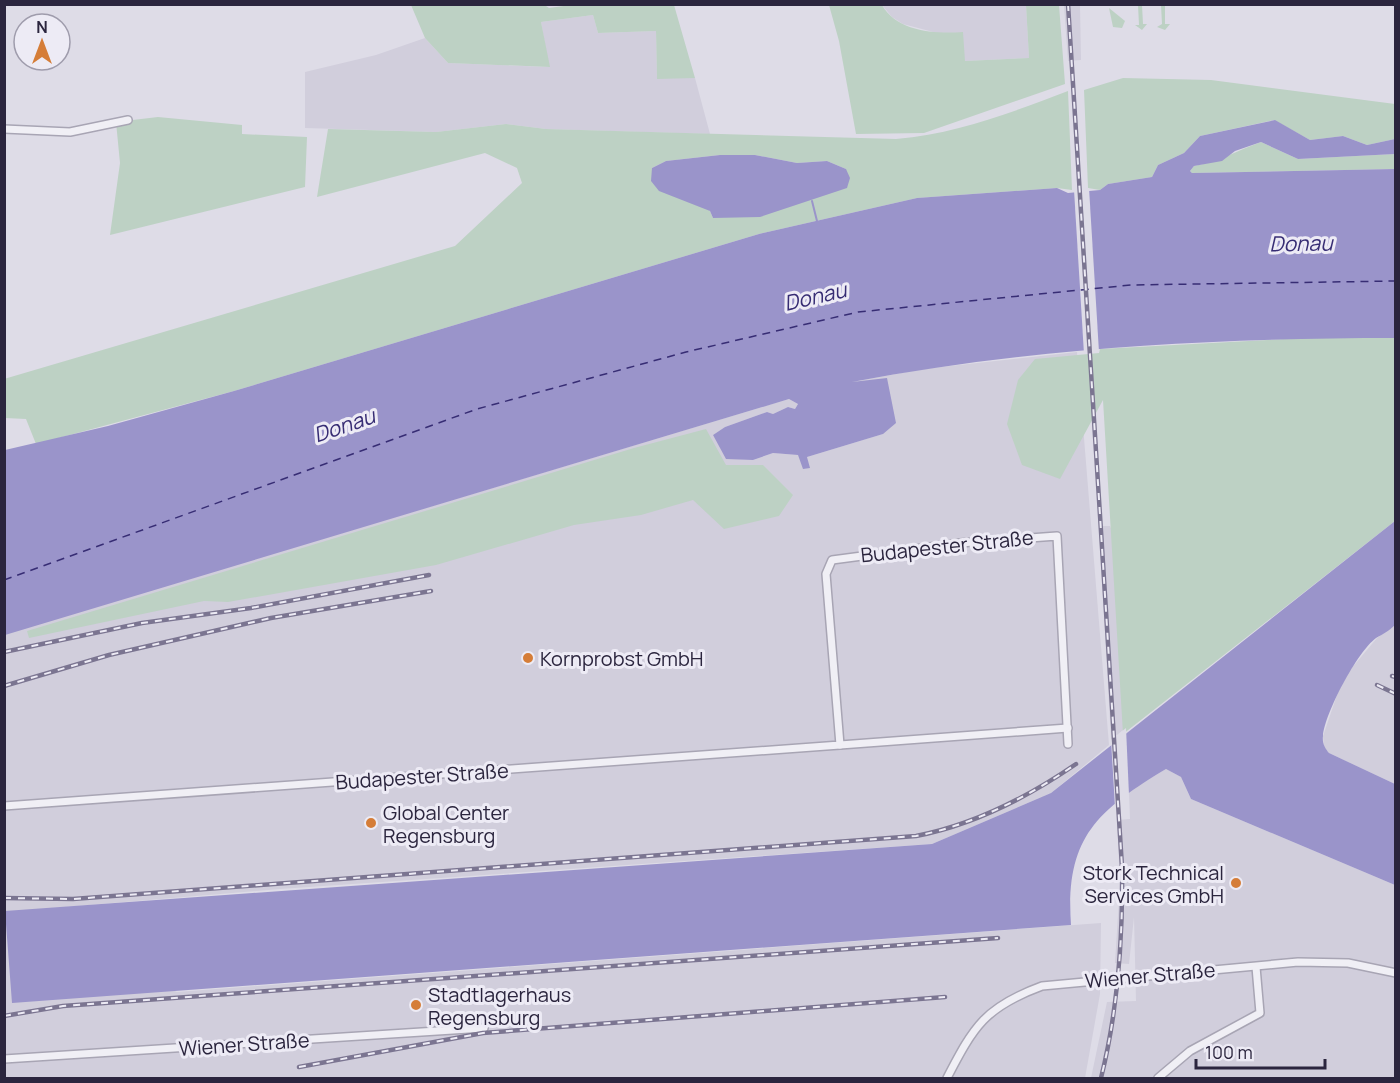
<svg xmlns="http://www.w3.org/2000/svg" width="1400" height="1083" font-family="Manrope,sans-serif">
<rect width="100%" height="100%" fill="#dedce7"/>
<g fill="#d1cedc">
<polygon points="882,5 1026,5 1029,58 965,61 937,33 903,24 892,17"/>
<polygon points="1064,5 1080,5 1081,60 1068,61"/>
<polygon points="593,15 598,33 656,31 657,78 695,78 710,134 546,129 506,124 436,132 305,128 305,72 376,55 425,38 448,63 549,67 541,22"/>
<polygon points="1077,352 1109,745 1051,793 932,844 280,889 5,912 177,992 1101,923 1100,994 1085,1078 5,1078 5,634 789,399 798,404 795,409 788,407 773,414 767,412 725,427 713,435 738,459 753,460 773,453 798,455 809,468 807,457 883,434 852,382 923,369"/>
<polygon points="1099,526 1110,526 1112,531 1123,713 1123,730 1111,740"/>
<polygon points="1395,625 1395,784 1329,753 1324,747 1323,736 1338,692 1350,670 1377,638"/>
<polygon points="1166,769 1181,777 1191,799 1395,885 1395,1078 1091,1078 1107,1002 1136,1001 1134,917 1129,964 1115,963 1120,883 1117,820 1130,819 1129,791"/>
</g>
<g fill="#bdd1c4" fill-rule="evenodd">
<polygon points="543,4 549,8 578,4 674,5 695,78 657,79 656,31 598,33 593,15 541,22 550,67 448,63 425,38 411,5"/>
<path d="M 829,5 L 882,5 C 897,32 936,34 963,32 L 965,61 L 1029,58 L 1026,5 L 1059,5 L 1065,84 L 924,133 L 856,134 L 839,41 Z"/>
<polygon points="1138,5 1142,5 1143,24 1147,24 1142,30 1135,25 1139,25"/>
<polygon points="1161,5 1165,5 1165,24 1170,24 1165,30 1157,27 1162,24"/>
<polygon points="1109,8 1125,21 1122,28 1113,27"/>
<polygon points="1123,78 1211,80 1395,104 1395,139 1367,145 1343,136 1310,140 1274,120 1200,136 1184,153 1158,165 1152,177 1108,184 1100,190 1088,188 1084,90"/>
<path d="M 1068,91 L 1072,190 L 1057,188 L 917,198 L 759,234 L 234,391 L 36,444 L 26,419 L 5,418 L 4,379 L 455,246 L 522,183 L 517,168 L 485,153 L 317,197 L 328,129 L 436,132 L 506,124 L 546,129 L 896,139 C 959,133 1010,113 1068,91 ZM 720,155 L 755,155 L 797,163 L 827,161 L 846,169 L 713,218 L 710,211 L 652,168 L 666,161 Z"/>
<polygon points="158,117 242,125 242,134 307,137 305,187 110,235 120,163 116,122"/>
<path d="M 1261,142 L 1298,159 L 1395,154 L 1395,169 L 1192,173 L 1190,171 L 1194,166 C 1221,161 1236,151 1261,142 Z"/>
<polygon points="1303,338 1395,338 1395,521 1123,734 1103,400 1060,479 1022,465 1007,424 1018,380 1035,359 1099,353 1100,349"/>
<polygon points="706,429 726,465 763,465 793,495 779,516 724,529 693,500 641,515 574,525 436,565 228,602 204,601 29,638 27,631 634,448"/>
</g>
<g fill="#9a94ca">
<path d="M 1275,120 L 1310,140 L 1343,136 L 1367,145 L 1395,139 L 1395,154 L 1298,159 L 1261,142 L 1235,151 L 1222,161 L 1194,166 L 1190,171 L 1192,173 L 1395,169 L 1395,338 C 1214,338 1030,348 852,382 L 887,378 L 896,423 L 883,434 L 807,457 L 810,468 L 803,469 L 798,455 L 773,453 L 753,460 L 726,459 L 713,435 L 725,427 L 767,412 L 773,414 L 788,407 L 795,409 L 798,404 L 789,399 L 5,635 L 5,450 L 108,426 L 234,391 L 759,234 L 917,198 L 1057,188 L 1068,193 L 1100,190 L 1108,184 L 1152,177 L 1158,165 L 1184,153 L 1200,136 Z"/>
<polygon points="720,155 755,155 797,163 827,161 846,169 850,178 847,188 760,217 713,218 710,211 659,191 651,181 652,168 666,161"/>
<path d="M 1395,521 L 1395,625 C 1389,631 1383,634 1376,638 C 1357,652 1325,713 1323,736 C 1322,743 1325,748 1329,753 L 1395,784 L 1395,885 L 1191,799 L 1181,777 L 1166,769 C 1096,811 1065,839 1071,925 L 12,1003 L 5,911 L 932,844 L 1051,793 Z"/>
</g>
<g fill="#dedce7">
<polygon points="1089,188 1099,352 1084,354 1074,190"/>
<polygon points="1126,728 1129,795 1115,807 1111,740"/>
</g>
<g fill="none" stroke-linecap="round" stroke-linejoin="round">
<polyline stroke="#9a94ca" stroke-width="2" points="812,201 817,221"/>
<polyline stroke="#372d74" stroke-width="1.5" stroke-dasharray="8 6" stroke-linecap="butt" points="4,580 477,409 686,352 858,312 1131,285 1396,281"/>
<defs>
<g id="minor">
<polyline points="4,129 70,132 128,120"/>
<polyline points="840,745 1068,728"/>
<polyline points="4,806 840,745 826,574 832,560 960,543 1057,536 1068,744"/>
<polyline points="4,1059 484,1028"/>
<path d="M 947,1078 C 974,1026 985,1007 1042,986 L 1298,962 L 1348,963 L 1396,973"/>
<polyline points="1158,1078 1190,1051 1260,1013 1256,967"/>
</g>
</defs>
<use href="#minor" stroke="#a8a5b4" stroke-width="10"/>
<use href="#minor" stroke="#f0eff5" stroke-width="7"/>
<defs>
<g id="rail">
<path d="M 1068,4 L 1122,867 C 1123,938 1118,1010 1101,1078"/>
<polyline points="4,652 142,623 251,608 429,575"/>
<polyline points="1392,676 1396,677"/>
<polyline points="1377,685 1396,694"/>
<polyline points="4,686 109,655 271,618 431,591"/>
<path d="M 4,898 L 73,899 L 916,836 C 973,825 1028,797 1076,764"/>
<polyline points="4,1016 63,1006 998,938"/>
<polyline points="299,1067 483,1033 945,997"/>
</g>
</defs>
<use href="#rail" stroke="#7b7591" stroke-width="4.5"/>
<use href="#rail" stroke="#edebf5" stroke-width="2" stroke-dasharray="7" stroke-linecap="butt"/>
</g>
<g fill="#d57d38" stroke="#edebf5" stroke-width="2">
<circle cx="528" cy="658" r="6"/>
<circle cx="371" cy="823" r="6"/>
<circle cx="1236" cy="883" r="6"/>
<circle cx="416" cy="1005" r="6"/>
</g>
<g text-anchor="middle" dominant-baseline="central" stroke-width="6" stroke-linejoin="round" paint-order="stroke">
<g font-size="20" fill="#2b253e" stroke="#edebf5">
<text transform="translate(947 546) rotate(-6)">Budapester Straße</text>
<text transform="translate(422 776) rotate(-4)">Budapester Straße</text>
<text transform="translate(1150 975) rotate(-5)">Wiener Straße</text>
<text transform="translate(244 1044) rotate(-4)">Wiener Straße</text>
</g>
<g font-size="20" fill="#2b253e" stroke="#edebf5" text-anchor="start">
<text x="540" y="658">Kornprobst GmbH</text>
<text x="383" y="812">Global Center<tspan x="383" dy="23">Regensburg</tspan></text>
<text x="1224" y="872" text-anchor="end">Stork Technical<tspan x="1224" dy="23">Services GmbH</tspan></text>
<text x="428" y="994">Stadtlagerhaus<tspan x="428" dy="23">Regensburg</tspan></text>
</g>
<g font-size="21" font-style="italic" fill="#372d74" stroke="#edebf5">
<text transform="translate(1301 243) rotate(-1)">Donau</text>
<text transform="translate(815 296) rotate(-13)">Donau</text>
<text transform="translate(344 425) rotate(-19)">Donau</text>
</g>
</g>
<rect width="1400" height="1083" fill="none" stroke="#2b253e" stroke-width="12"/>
<g transform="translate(42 42)"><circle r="28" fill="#edebf5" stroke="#9f9cac" stroke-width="1.5"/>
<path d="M0-4.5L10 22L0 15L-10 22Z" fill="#d57d38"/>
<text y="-9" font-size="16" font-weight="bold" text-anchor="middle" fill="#2b253e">N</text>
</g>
<path d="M1196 1059v9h129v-9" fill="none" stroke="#2b253e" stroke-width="3"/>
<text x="1205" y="1059" font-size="18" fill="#2b253e" stroke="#edebf5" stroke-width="4.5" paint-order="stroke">100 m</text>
</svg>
